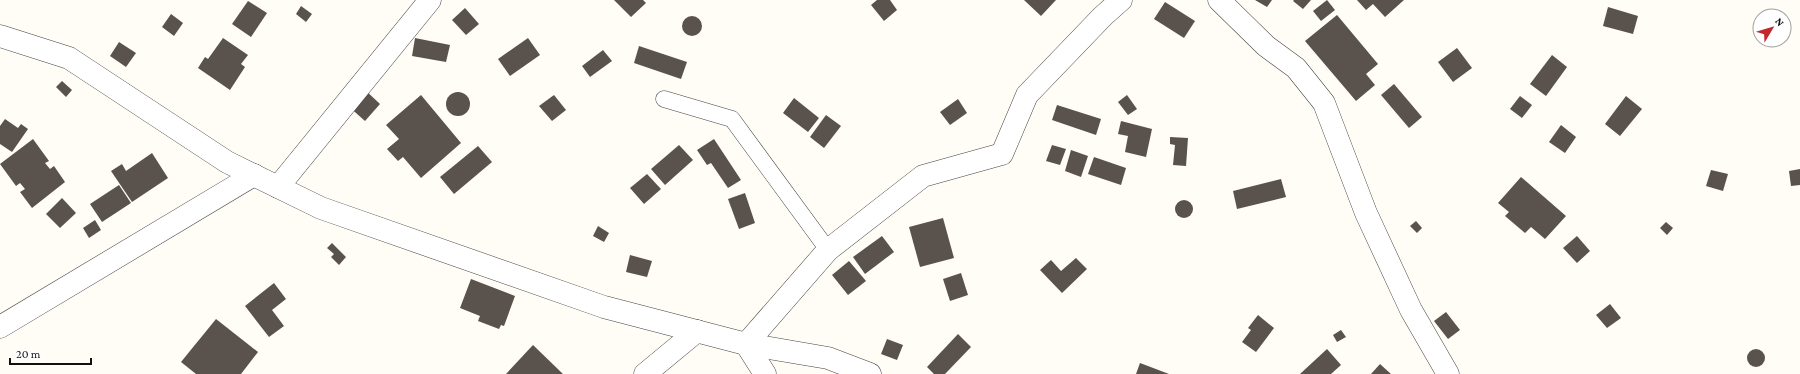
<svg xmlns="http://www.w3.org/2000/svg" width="1800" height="374" font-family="'Crimson Pro',serif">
<rect width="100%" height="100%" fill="#fffdf5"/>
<g fill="#5a524d">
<polygon points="614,0 643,0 646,3 631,17"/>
<polygon points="877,0 890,0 897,10 884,21 871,5"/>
<polygon points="1024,0 1056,0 1041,16"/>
<polygon points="1255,0 1272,0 1267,7"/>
<polygon points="1294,0 1311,0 1303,9 1293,1"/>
<polygon points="1327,0 1335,10 1321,21 1313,11"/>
<polygon points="1357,0 1404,0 1385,17 1373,4 1366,10"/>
<polygon points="248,1 267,13 251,37 232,24"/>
<polygon points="1165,2 1195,21 1184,38 1154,19"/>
<polygon points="301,6 312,14 306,22 296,14"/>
<polygon points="1608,7 1638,16 1633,34 1603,26"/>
<polygon points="465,8 479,24 466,35 452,20"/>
<polygon points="171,14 183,23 174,36 162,27"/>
<polygon points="1337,15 1378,64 1366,74 1375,85 1356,101 1305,41"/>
<circle cx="692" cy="26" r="10"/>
<polygon points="223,38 248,55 241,64 245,67 230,90 198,68 205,57 208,59"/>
<polygon points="415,38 450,45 446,62 412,56"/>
<polygon points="528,38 540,55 510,76 498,59"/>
<polygon points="119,42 136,53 126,67 110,56"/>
<polygon points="639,46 687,62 681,79 634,63"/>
<polygon points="1457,48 1472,68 1453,82 1438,62"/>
<polygon points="603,50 612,61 590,77 582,66"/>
<polygon points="1552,55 1567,67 1546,96 1530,84"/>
<polygon points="62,81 72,90 66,97 56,87"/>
<polygon points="1394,84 1422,117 1409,128 1381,95"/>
<polygon points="363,88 380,104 365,121 347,105"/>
<circle cx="458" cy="104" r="12"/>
<polygon points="421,95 461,143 421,178 403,157 398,161 387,149 399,139 386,125"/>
<polygon points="554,95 566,110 552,121 539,106"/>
<polygon points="1127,95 1137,109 1128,115 1118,102"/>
<polygon points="1520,96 1532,105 1522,118 1510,109"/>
<polygon points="1626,96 1642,109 1620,136 1605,124"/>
<polygon points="794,98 819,118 808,132 783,113"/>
<polygon points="958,99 967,113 950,125 940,112"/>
<polygon points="1057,105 1101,119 1096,135 1052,120"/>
<polygon points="826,115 841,126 824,148 810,137"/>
<polygon points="5,119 18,128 21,124 28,129 12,152 0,144 0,126"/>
<polygon points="1121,121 1152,129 1146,157 1125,152 1128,136 1118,134"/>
<polygon points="1561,125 1576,137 1565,153 1549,142"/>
<polygon points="1170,137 1188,138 1186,166 1173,165 1175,145 1170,144"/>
<polygon points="33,139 49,161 45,163 50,169 54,166 65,182 32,208 20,192 25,189 20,183 16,186 0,164"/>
<polygon points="714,139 741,180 728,188 711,163 707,165 697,150"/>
<polygon points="679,145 693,160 665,185 651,169"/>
<polygon points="1052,145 1066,149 1060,165 1046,161"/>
<polygon points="478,146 492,162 454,194 440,177"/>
<polygon points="1071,150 1088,156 1081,177 1065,171"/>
<polygon points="152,153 168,178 132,202 111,171 122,164 126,171"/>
<polygon points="1094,157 1126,168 1121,185 1088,174"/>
<polygon points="1800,169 1800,185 1791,186 1789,171"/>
<polygon points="1711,170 1728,174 1723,191 1706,186"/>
<polygon points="647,174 661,189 644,204 630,188"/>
<polygon points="1521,177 1566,216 1545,239 1531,227 1525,233 1505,216 1509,212 1498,203"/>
<polygon points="1281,179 1286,197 1237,209 1233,191"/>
<polygon points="119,185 131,203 102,222 90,204"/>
<polygon points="745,193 755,223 739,229 728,199"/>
<polygon points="62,198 76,213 60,228 46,214"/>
<circle cx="1184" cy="209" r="9"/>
<polygon points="943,218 954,258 920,267 909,227"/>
<polygon points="95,220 101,230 89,238 83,228"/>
<polygon points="1416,221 1422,228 1417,233 1410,226"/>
<polygon points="1666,222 1673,228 1667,235 1660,228"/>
<polygon points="598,226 609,233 604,242 593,236"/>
<polygon points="882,236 894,252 865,274 853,257"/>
<polygon points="1577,236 1590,251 1577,263 1563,248"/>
<polygon points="332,243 346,257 339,265 331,257 334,254 327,248"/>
<polygon points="630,255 652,261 647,277 626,272"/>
<polygon points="1076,258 1087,269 1062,293 1040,270 1051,260 1061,271"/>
<polygon points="849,261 866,281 848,295 832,275"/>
<polygon points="961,273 968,295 950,301 943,279"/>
<polygon points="471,279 515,296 504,326 501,325 499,329 478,321 480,316 460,308"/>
<polygon points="274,283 286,299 272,310 284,326 269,337 245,306"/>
<polygon points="1610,304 1621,318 1607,328 1596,315"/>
<polygon points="1446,312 1460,330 1448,339 1434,321"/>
<polygon points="1258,315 1274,328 1256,352 1242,342 1251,330 1248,328"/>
<polygon points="216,319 258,352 241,374 196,374 181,362"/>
<polygon points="1341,330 1346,337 1337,342 1333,335"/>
<polygon points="958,334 971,347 945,374 934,374 927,367"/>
<polygon points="887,339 903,345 897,360 881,354"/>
<polygon points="533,345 563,374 506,374"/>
<polygon points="1327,349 1341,365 1331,374 1300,374"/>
<circle cx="1756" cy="358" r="9"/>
<polygon points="1140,363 1169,374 1136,374"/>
<polygon points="1380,364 1391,374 1371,374"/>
</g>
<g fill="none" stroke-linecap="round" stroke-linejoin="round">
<defs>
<polyline id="service" points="664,99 732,119 828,250"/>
<g id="minor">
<polyline points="1219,0 1266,46 1296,68 1324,103 1366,213 1411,310 1448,374"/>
<polyline points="0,36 69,58 227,162 321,208 604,307 746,344 828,358 870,374"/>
<polyline points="278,187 430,0"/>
<polyline points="0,327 254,175"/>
<polyline points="645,374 697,331"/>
<polyline points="765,374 746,344 828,250 923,176 1002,154 1027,95 1103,16 1121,0"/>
</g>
</defs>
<use href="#service" stroke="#444" stroke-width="17"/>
<use href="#minor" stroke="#444" stroke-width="23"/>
<use href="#service" stroke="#fff" stroke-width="16"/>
<use href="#minor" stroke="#fff" stroke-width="22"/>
</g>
<g transform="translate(1772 28) rotate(52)"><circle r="19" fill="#ffffff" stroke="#a0a0a0"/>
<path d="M0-3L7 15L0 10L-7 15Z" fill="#c4262e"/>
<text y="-6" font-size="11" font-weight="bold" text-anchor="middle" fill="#111111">N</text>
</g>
<path d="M10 358v6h81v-6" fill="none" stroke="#111111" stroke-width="2"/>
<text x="16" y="358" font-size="12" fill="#111111" stroke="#ffffff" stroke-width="3" paint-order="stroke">20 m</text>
</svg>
